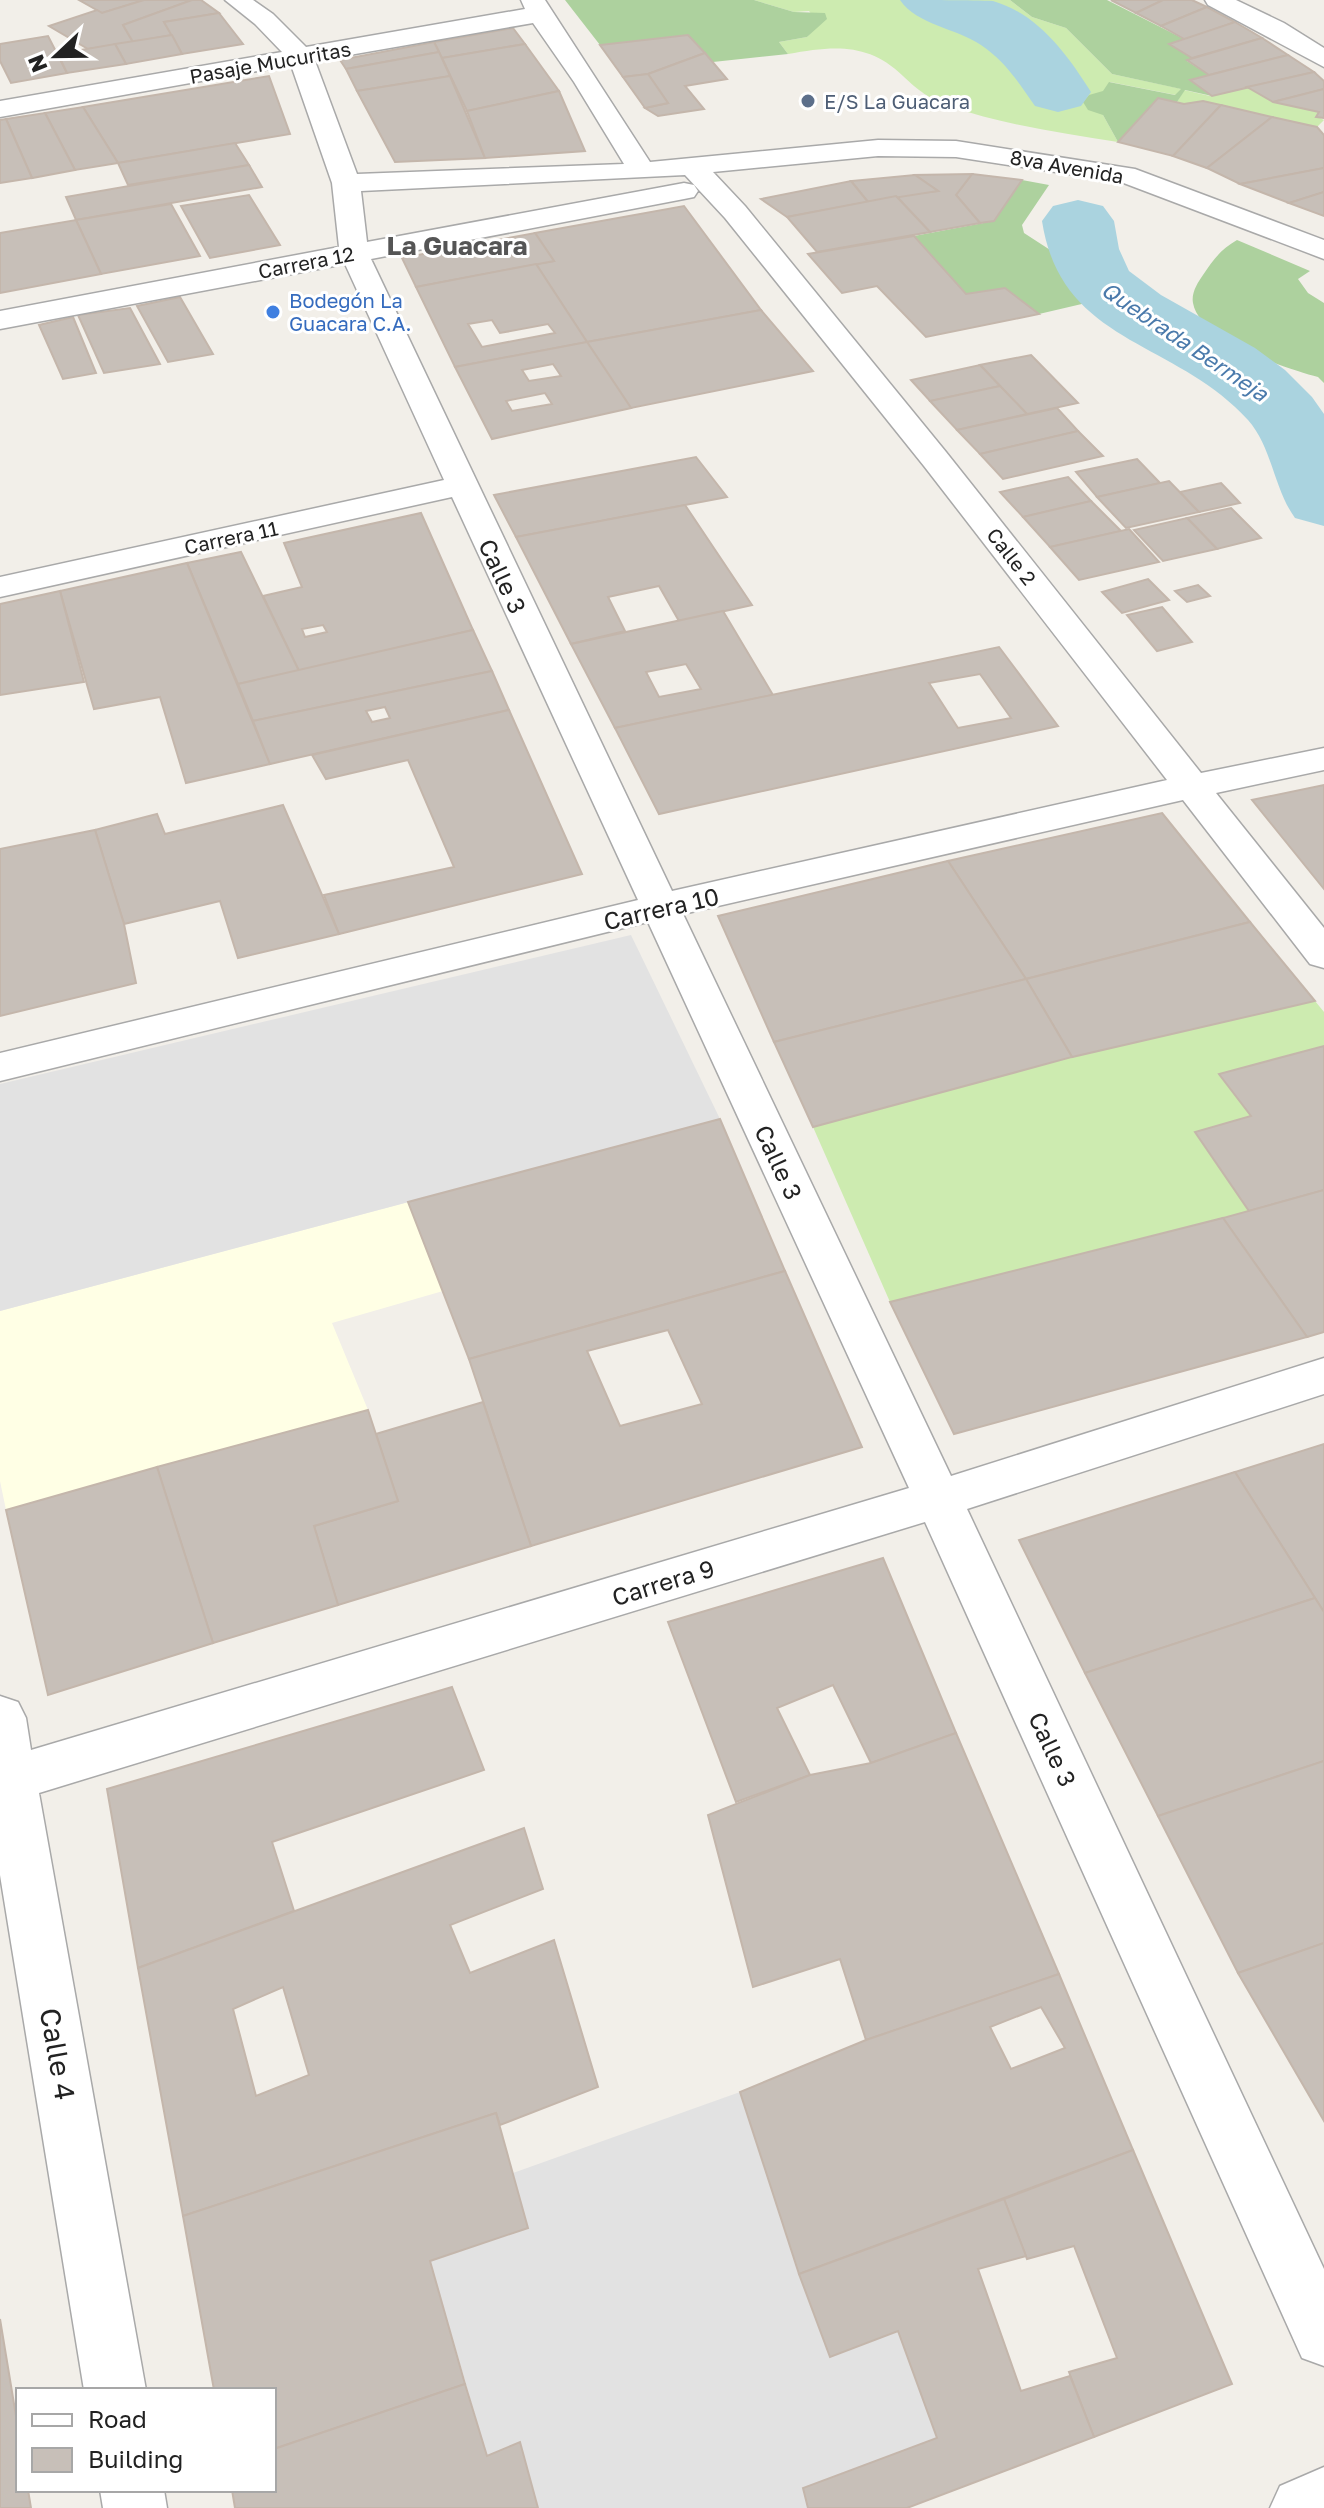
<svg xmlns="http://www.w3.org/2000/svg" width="1324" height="2508" font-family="'Golos Text',sans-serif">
<rect width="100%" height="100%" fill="#f2efe9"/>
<polygon fill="#ffffe5" points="408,1202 443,1291 332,1323 368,1410 6,1510 0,1481 0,1311"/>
<g fill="#cdebb0">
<path d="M 754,0 L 1010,0 L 1032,17 L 1066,28 L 1112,74 L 1182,89 L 1176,95 L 1110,82 L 1103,115 L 1118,142 C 1061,133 1004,125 949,106 C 928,98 919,91 903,76 C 868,42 833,46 788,54 L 779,42 L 807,37 L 819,24 L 809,11 L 794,12 Z"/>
<polygon points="1247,87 1319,112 1316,116 1324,120 1317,127 1203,101 1184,104 1177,102 1184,90 1210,96"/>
<polygon points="1315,1001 1324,1012 1324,1046 1220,1074 1251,1116 1196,1132 1249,1211 890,1302 813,1127 1072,1057"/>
</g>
<g fill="#add19e">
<polygon points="565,0 754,0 794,12 825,13 827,19 807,37 779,42 788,54 713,62 688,35 600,45"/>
<polygon points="1010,0 1107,0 1186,40 1170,45 1192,58 1187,61 1209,75 1191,80 1212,96 1185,90 1177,102 1158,99 1118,142 1103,115 1088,110 1083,102 1089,95 1103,91 1109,82 1175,95 1181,89 1112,74 1066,28 1032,17"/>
<polygon points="1022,180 1049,185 1022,225 1024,233 1061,257 1088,294 1086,303 1039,314 1005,288 966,294 914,236 994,221"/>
<path d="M 1237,240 L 1310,271 L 1298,279 L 1308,293 L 1324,303 L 1324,383 L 1318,377 C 1287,369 1199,340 1193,303 C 1191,293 1198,282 1203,275 C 1213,260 1221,249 1237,240 Z"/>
</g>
<g fill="#e2e2e2">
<polygon points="631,935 720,1119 0,1311 0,1084"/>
<polygon points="740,2092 799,2274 830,2357 898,2331 937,2438 804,2489 808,2508 538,2508 520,2442 487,2456 430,2261 528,2228 513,2173"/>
</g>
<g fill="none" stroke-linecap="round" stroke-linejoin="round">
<g fill="#aad3df" fill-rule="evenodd">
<path d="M 900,0 C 923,0 973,0 993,1 C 1038,14 1067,54 1091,92 L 1081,106 L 1058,112 L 1035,106 C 1019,83 1005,61 981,45 C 956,28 917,25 900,0 Z"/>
<path d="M 1078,200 L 1103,206 L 1114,221 L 1119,249 L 1129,271 L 1161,295 L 1255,348 L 1285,370 L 1312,397 L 1324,414 L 1324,526 L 1295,518 C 1274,489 1272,447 1248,420 C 1175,339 1061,345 1042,221 L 1053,206 Z"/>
</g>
</g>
<g fill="#c7bfb8" stroke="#c4b6ab" stroke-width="2" fill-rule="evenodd">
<polygon points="79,0 144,0 102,13"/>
<polygon points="144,0 192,0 123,25 133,42 88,49 49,26 97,10 102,13"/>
<polygon points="192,0 201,0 219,13 164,22 172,35 133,42 123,25"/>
<polygon points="1111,0 1163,0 1136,13"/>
<polygon points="1163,0 1192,0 1207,7 1161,26 1136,13"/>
<polygon points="1207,7 1235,22 1186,40 1161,26"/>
<polygon points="219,13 243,44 182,54 164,22"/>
<polygon points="1235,22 1262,38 1192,58 1169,44"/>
<polygon points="513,28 525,44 442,58 434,42"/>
<polygon points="172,35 182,54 126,64 115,44"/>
<polygon points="688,35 705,53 648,74 623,77 600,45"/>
<polygon points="48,36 67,73 11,83 0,61 0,44"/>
<polygon points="1262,38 1288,55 1209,75 1187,60"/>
<polygon points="434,42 439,52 346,69 340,60"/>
<polygon points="115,44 126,64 67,73 58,54"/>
<polygon points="525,44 559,91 467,111 442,58"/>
<polygon points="439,52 450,76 357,91 346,69"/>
<polygon points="705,53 727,79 685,86 704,109 658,116 645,108 668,103 648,74"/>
<polygon points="1288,55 1314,72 1212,96 1190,80"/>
<polygon points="1314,72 1324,81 1324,89 1273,102 1247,87"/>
<polygon points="648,74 668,103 645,108 623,77"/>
<polygon points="269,76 290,134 118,163 83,107"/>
<polygon points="450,76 485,158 395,162 357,91"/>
<polygon points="1324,89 1324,118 1316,117 1319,112 1273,102"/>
<polygon points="559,91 585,151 485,158 467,111"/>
<polygon points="1158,98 1184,104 1203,101 1221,105 1173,156 1118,142"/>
<polygon points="1221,105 1272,117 1207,168 1173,156"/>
<polygon points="83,107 118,163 75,170 45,113"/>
<polygon points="45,113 75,170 32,178 6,119"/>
<polygon points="1272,117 1317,127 1324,135 1324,168 1240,184 1207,168"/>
<polygon points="6,119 32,178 0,183 0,120"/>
<polygon points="235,143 249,165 128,185 118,163"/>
<polygon points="249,165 262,187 76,220 66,197"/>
<polygon points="1324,168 1324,192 1289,203 1240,184"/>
<polygon points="972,174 1022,180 994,221 980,223 956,195"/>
<polygon points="972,174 956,195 980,223 930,232 896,196 938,191 915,175"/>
<polygon points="915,175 938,191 868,202 851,181"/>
<polygon points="851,181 868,202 787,217 761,199"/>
<polygon points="1324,192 1324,216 1289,203"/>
<polygon points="249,195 280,245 210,258 181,206"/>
<polygon points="896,196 930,232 817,252 787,217"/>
<polygon points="171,204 200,256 101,274 76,220"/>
<polygon points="684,206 761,310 587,342 536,264 554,261 535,233"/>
<polygon points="76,220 101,274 0,293 0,233"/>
<polygon points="535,233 554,261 416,287 402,258"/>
<polygon points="914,236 966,294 1005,288 1039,314 926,337 877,286 842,293 808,254"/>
<path d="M 536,264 L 587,342 L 455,367 L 416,287 ZM 492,320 L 500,333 L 548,324 L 555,333 L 482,347 L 468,324 Z"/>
<polygon points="180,297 213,354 168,362 137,306"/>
<polygon points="130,308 160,364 104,373 78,315"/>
<polygon points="761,310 813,371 631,408 587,342"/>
<polygon points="73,317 96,373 63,379 39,325"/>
<path d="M 587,342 L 631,408 L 492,439 L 455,367 ZM 553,364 L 561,376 L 529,381 L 522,370 ZM 545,393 L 552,404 L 512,411 L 506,401 Z"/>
<polygon points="1031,355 1078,403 1027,414 980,365"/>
<polygon points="980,365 1000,386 930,401 911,380"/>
<polygon points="1000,386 1027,414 957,430 930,401"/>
<polygon points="1057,408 1078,431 980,454 957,430"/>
<polygon points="1078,431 1103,456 1003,479 980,454"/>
<polygon points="696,457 727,497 516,537 494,495"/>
<polygon points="1137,459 1160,483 1097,497 1076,472"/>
<polygon points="1068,477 1091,501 1023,517 1000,492"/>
<polygon points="1169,481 1199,512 1126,528 1097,497"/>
<polygon points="1221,483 1240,503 1199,512 1180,492"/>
<polygon points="1091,501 1121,531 1050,547 1023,517"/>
<polygon points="685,505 752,605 679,621 659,586 608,597 625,631 571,644 516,537"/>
<polygon points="1231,508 1261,538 1217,549 1187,518"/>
<path d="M 421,513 L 473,630 L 299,671 L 263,596 L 302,587 L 284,543 ZM 323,625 L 327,632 L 305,637 L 302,629 Z"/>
<polygon points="1187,518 1217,549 1163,561 1134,530"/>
<polygon points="1129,529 1159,562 1079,580 1050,547"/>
<polygon points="241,552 299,671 238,684 187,563"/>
<polygon points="187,563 270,764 186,783 160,697 94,709 60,591"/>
<polygon points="1148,579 1169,600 1122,613 1102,592"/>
<polygon points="1198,585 1210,596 1187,602 1175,591"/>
<polygon points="60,591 84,682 0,695 0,604"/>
<polygon points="1162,607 1192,642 1157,651 1127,615"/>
<path d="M 723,611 L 773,695 L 615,728 L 571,644 ZM 686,664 L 701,689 L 659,697 L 646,672 Z"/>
<polygon points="473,630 492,671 253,721 238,684"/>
<path d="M 999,647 L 1058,726 L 659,814 L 615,728 ZM 980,674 L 1011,718 L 958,728 L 929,683 Z"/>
<path d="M 492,671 L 509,710 L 270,764 L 253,721 ZM 385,707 L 390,718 L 372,722 L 366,711 Z"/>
<polygon points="509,710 582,874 339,934 324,895 454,867 408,760 326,779 312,755"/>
<polygon points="1324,785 1324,889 1252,800"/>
<polygon points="283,805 339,934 238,958 220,901 124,924 95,830 157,814 165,834"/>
<polygon points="1162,813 1250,922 1026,979 948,861"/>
<polygon points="95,830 124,924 136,983 0,1016 0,849"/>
<polygon points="948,861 1026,979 774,1042 718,916"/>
<polygon points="1250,922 1315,1001 1072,1057 1026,979"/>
<polygon points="1026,979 1072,1057 813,1127 774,1042"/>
<polygon points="1324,1046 1324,1190 1249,1211 1195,1132 1251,1116 1219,1074"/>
<polygon points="720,1119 785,1271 469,1359 408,1202"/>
<polygon points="1324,1190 1324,1332 1307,1337 1223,1218"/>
<polygon points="1223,1218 1307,1337 954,1434 890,1302"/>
<path d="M 785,1271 L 862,1447 L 531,1546 L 469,1359 ZM 668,1330 L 702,1404 L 620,1426 L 587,1351 Z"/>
<polygon points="483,1402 531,1546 338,1605 314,1526 398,1501 376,1434"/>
<polygon points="368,1410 398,1501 314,1526 338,1605 213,1643 157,1467"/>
<polygon points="1324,1444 1324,1612 1235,1472"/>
<polygon points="157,1467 213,1643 48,1695 6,1510"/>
<polygon points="1235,1472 1315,1598 1085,1673 1019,1540"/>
<polygon points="883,1558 956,1733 871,1763 833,1685 777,1708 810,1775 736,1802 668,1622"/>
<polygon points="1315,1598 1324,1612 1324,1761 1158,1816 1085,1673"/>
<polygon points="452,1687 484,1770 272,1842 294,1911 138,1968 107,1789"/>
<polygon points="956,1733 1059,1974 866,2040 840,1959 753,1987 708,1815 810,1775 871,1763"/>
<polygon points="1324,1761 1324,1943 1238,1973 1158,1816"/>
<path d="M 524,1828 L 543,1889 L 450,1925 L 470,1973 L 554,1940 L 598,2087 L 500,2125 L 496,2113 L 183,2216 L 138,1968 ZM 283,1987 L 309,2075 L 256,2096 L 233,2009 Z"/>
<polygon points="1324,1943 1324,2121 1238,1973"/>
<path d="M 1059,1974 L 1133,2150 L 799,2274 L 740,2092 L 866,2040 ZM 1041,2007 L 1065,2048 L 1011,2069 L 990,2027 Z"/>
<polygon points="496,2113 528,2228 430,2261 465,2384 274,2449 274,2390 214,2390 183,2216"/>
<polygon points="1133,2150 1232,2384 1094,2437 1069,2372 1117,2358 1074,2246 1027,2259 1004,2199"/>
<polygon points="1004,2199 1026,2256 978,2269 1021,2391 1070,2376 1094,2437 907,2508 808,2508 803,2488 937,2438 898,2331 830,2357 799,2274"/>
<polygon points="0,2319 18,2428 18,2490 28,2490 31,2508 0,2508"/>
<polygon points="465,2384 487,2456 520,2442 538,2508 235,2508 232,2490 274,2490 274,2449"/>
</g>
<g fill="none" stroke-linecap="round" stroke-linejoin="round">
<defs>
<g id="minor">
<path d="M 225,0 L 253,0 L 273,14 L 306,47 L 525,9 L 521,0 L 545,0 L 650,162 L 878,140 L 956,141 L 1135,169 L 1324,240 L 1324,259 L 1121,182 L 956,157 L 878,156 L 713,172 L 745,206 L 946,452 L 1201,773 L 1324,748 L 1324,770 L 1216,793 L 1324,928 L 1324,968 L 1310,964 L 1183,800 L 683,914 L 951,1476 L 1324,1358 L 1324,1394 L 967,1509 L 1324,2269 L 1324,2366 L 1302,2358 L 925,1522 L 39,1793 L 146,2390 L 84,2390 L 0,1875 L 0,1696 L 18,1702 L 26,1718 L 31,1750 L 909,1488 L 648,922 L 0,1081 L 0,1053 L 638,900 L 452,497 L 0,597 L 0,577 L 444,480 L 345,264 L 0,329 L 0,311 L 339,247 L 332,183 L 291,65 L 0,117 L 0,101 L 282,52 L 255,24 ZM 533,23 L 574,82 L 624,164 L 357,174 L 315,61 ZM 685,175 L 725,218 L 924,466 L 1167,780 L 672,891 L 371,259 L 684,199 L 694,197 L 698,191 L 694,185 L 684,183 L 367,242 L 361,191 Z"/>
<polygon points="1205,0 1236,0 1284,23 1324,48 1324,67 1208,5"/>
<polygon points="1324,2467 1324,2508 1270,2508 1280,2486"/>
<polygon points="100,2490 164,2490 167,2508 103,2508"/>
</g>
</defs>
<use href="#minor" stroke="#a9a9a9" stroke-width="3"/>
<use href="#minor" fill="#fff" fill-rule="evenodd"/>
</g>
<circle fill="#5c6f8a" stroke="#fff" stroke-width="3" cx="808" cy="101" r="8"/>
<circle fill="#3f7fe0" stroke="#fff" stroke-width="3" cx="273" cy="312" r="8"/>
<g text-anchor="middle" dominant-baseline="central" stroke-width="6" stroke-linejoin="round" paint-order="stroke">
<g font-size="20" fill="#222" stroke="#fff">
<text transform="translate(270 62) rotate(-10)">Pasaje Mucuritas</text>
<text transform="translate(1067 166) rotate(10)">8va Avenida</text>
<text transform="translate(306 262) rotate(-11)">Carrera 12</text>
<text transform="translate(231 537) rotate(-12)">Carrera 11</text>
<text transform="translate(1012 556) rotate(52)">Calle 2</text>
</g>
<g font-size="20" fill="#4e5e75" stroke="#fff" text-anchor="start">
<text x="824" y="101">E/S La Guacara</text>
</g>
<g font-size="20" fill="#366cbe" stroke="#fff" text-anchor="start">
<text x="289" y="300">Bodegón La<tspan x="289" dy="23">Guacara C.A.</tspan></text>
</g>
<g font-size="22" font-style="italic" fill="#4a7aab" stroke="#fff">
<text transform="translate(1185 341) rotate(34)">Quebrada Bermeja</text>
</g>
<g font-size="24" fill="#222" stroke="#fff">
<text transform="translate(503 576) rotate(65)">Calle 3</text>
<text transform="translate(661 908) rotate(-13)">Carrera 10</text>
<text transform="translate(779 1162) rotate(65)">Calle 3</text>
<text transform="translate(663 1582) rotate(-17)">Carrera 9</text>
<text transform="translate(1053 1749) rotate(65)">Calle 3</text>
</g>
<g font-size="26" font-weight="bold" fill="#555" stroke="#fff">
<text x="457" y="245">La Guacara</text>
</g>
<g font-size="28" fill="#222" stroke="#fff">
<text transform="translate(58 2054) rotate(80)">Calle 4</text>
</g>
</g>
<rect x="16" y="2388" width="260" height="104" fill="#ffffff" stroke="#a7a7a7" stroke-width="2"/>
<rect x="32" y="2414" width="40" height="12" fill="#ffffff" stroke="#a7a7a7" stroke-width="2"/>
<text x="88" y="2428" font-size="24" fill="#222222">Road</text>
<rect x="32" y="2448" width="40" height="24" fill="#c7bfb8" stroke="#a7a7a7" stroke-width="2"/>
<text x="88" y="2468" font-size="24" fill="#222222">Building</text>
<g transform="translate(56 56) rotate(248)" stroke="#ffffff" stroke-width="6" paint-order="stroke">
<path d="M0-6L14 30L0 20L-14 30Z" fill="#222222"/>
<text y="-12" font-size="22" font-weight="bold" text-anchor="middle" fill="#222222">N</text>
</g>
</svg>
